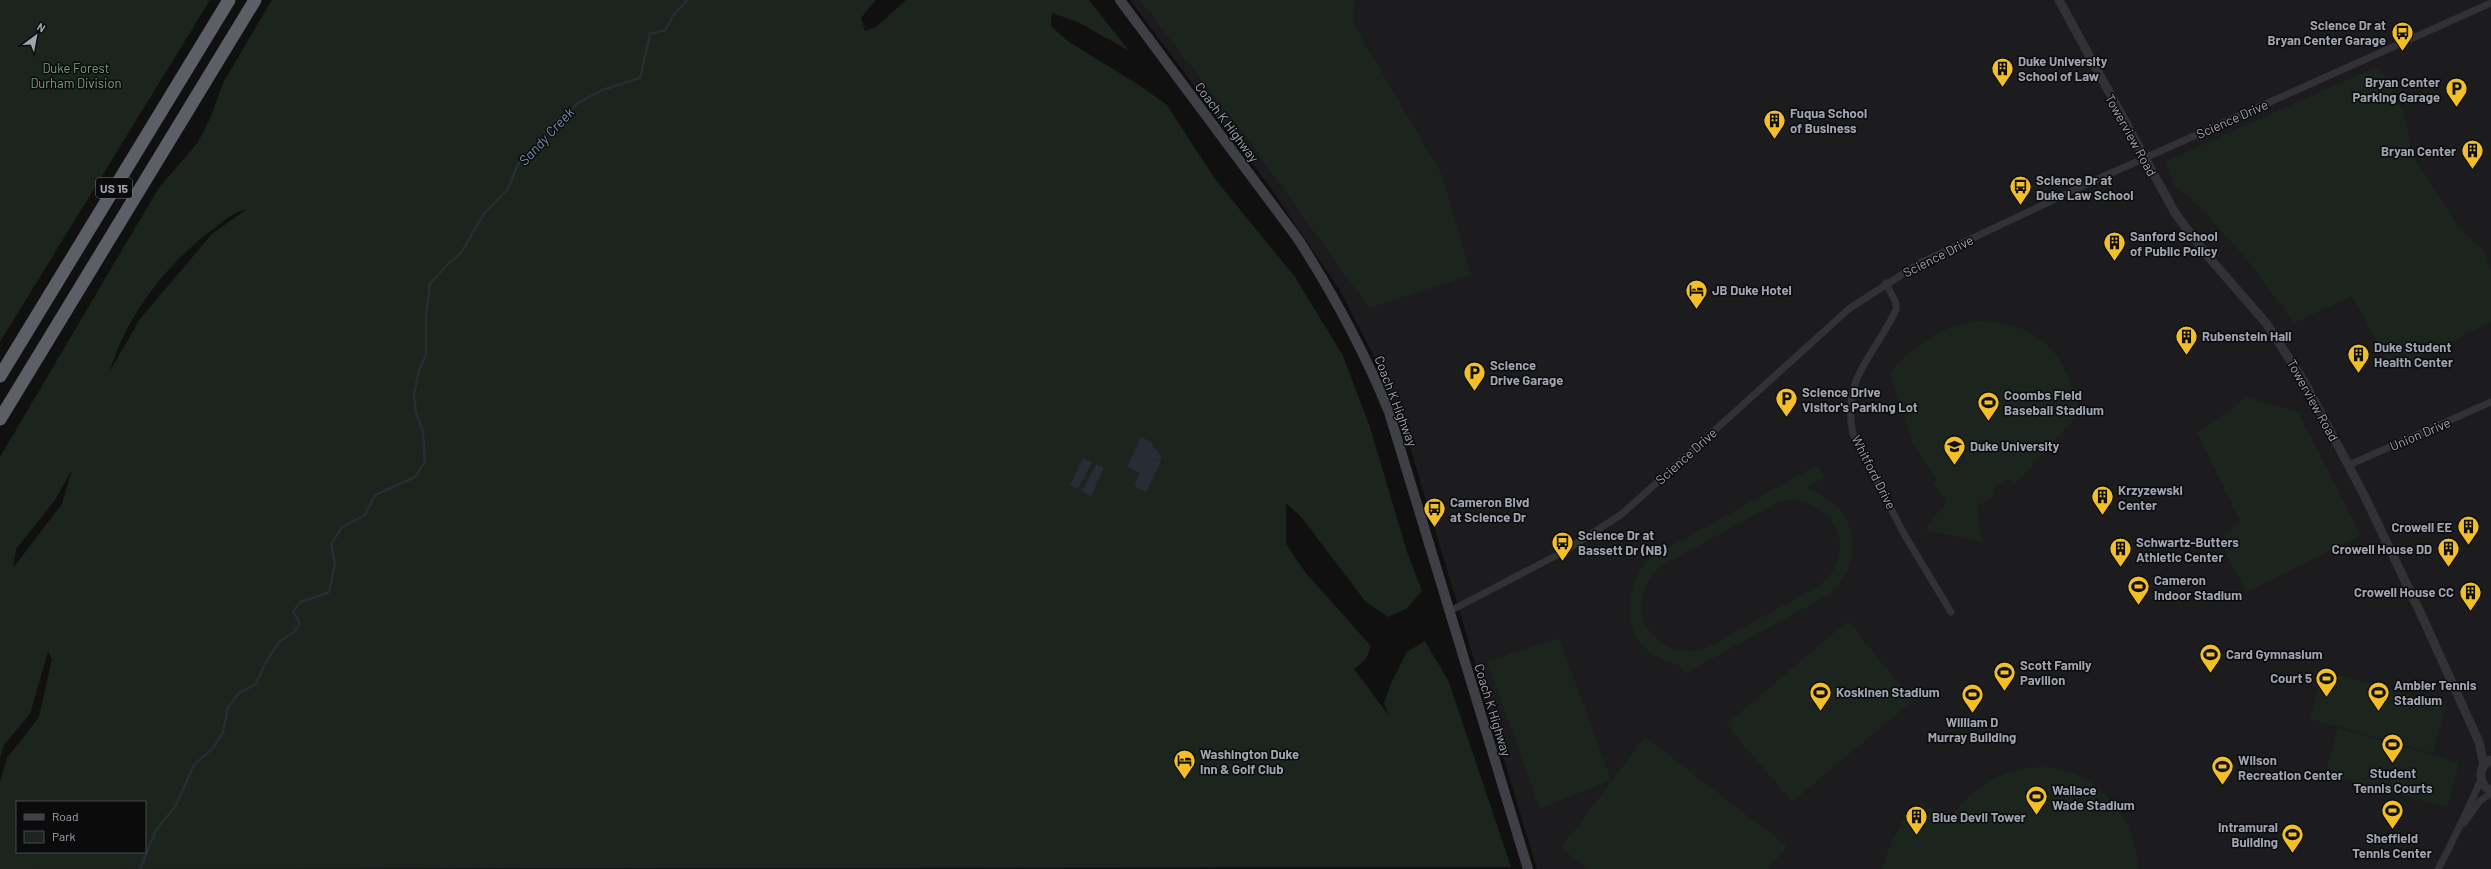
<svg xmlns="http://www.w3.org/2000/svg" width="2491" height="869" font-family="Barlow,sans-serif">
<rect width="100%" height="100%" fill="#101011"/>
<polygon fill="#1c1c1e" points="1130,0 2491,0 2491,869 1537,869 1405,430 1380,368 1339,289 1272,190"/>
<g fill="#1c241e" fill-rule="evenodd">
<polygon points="0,0 210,0 0,342"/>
<path d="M 272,0 L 876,0 L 861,18 L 865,31 L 876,27 L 906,0 L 1089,0 L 1129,51 L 1078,22 L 1052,13 L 1051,26 L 1069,42 L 1139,85 L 1167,105 L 1215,179 L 1295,277 L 1343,356 L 1370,427 L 1407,552 L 1422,591 L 1406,609 L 1388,617 L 1365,601 L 1302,518 L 1286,503 L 1286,544 L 1305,572 L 1371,646 L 1366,659 L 1354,669 L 1389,716 L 1384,703 L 1391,684 L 1407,652 L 1425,641 L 1449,682 L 1511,867 L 0,869 L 0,782 L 7,758 L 39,717 L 52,659 L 48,652 L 30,714 L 4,745 L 0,758 L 0,457 L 158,189 L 198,142 L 210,119 L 223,83 ZM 247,209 L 212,234 L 140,319 L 110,371 C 127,314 168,262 216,227 C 226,219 234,212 247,209 ZM 72,470 L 62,504 L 13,568 L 16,549 L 55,500 ZM 17,802 L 145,802 L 145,852 L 17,852 Z"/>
<polygon points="1140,0 1355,0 1353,23 1442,175 1471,275 1369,308 1254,148"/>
<polygon points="2378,66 2391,87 2405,116 2411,152 2458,227 2485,251 2491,271 2491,322 2393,370 2352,296 2294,323 2248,261 2204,211 2174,185 2166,161"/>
<path d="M 1978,321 C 2042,323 2066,354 2080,413 L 2020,479 L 2013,484 L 2010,479 L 1991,491 L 1994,496 L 1977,506 L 1982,542 L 1925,530 L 1947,500 L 1932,483 L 1937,479 L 1914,445 L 1890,374 C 1914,344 1940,326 1978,321 Z"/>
<polygon points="2247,397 2298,412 2361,535 2247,592 2219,541 2240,521 2197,433"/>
<path d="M 1817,465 L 1824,477 L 1806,488 C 1856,505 1869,556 1830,594 L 1684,674 L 1678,664 C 1624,656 1616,592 1651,557 ZM 1791,500 C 1835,505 1857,546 1825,581 C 1798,599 1768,613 1740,629 C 1727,636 1713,647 1699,650 C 1675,655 1649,641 1642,616 C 1638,597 1647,579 1660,567 L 1778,502 Z"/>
<polygon points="1848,621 1913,701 1792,802 1726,724"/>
<polygon points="1559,638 1611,780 1540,809 1487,661"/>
<polygon points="2323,671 2446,705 2433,753 2310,719"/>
<polygon points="2338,728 2459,763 2447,808 2332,776 2327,768"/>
<polygon points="1645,737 1787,846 1769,869 1588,869 1561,848"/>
<path d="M 2041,767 C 2097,769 2136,815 2138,869 L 1882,869 L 1892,841 L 1909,809 L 1914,812 L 1921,801 L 1927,805 L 1925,807 L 1929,809 L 1930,807 L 1949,819 C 1978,785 1996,770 2041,767 Z"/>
</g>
<g fill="#262d35">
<polygon points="1141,437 1151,442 1162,458 1160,461 1148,456 1161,462 1146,492 1134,486 1140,473 1127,467"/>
<polygon points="1083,458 1092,462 1078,489 1070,485"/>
<polygon points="1096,464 1104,468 1091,496 1082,491"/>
</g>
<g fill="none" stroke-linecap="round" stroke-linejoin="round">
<polyline stroke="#262d35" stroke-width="2.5" points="140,869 156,830 175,807 194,765 213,748 223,732 228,707 239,693 256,684 267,660 280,641 294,632 300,624 293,611 301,602 329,592 335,563 331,544 342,527 365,515 375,495 415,477 425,462 423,432 416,413 414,394 419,370 426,355 426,314 430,284 449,263 461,253 483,215 508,189 518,164 536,147 558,120 578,103 602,90 640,78 650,34 665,30 673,16 687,0"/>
<g stroke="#313136" stroke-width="7">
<path d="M 1886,283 L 1896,303 L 1896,310 C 1875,355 1841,378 1853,434 L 1904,534 L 1951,612"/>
<polyline points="2349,465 2491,402"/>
<polyline points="1450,611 1563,552 1622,514 1850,308 1920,263 2089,183 2491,3"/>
<polyline points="2464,823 2480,801 2491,793"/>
<path d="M 2438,869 C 2454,840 2467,810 2481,780"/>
</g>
<g stroke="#313136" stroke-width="9">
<polyline points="2059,0 2175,213 2206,254 2266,323 2305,383 2364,495 2420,612 2479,742 2484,765"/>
<path d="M 2491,760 C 2477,767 2478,784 2491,791"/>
</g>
<path stroke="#3f4046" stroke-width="10" d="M 1120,0 L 1298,239 C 1334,295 1364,351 1389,412 L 1528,869"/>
<g stroke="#5d5f67" stroke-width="13">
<polyline points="0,376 229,0"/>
<polyline points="0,419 255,0"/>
</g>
</g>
<defs>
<symbol id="bus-pin" viewBox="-11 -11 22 30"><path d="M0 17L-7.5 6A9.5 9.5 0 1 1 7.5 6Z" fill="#f3be26" stroke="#0b0b0c"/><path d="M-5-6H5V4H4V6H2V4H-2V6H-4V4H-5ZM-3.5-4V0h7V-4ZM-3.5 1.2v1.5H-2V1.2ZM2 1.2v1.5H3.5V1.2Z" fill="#111"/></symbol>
<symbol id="building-pin" viewBox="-11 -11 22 30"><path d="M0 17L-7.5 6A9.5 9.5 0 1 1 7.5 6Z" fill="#f3be26" stroke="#0b0b0c"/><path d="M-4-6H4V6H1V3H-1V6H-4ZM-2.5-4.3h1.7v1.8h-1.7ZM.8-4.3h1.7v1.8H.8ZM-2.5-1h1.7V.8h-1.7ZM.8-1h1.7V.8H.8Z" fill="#111"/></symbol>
<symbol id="parking-pin" viewBox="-11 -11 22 30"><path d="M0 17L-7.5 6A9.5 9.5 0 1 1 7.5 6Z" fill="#f3be26" stroke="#0b0b0c"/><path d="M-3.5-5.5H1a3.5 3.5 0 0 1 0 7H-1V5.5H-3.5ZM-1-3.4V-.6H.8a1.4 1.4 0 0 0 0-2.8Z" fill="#111"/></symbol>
<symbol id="hotel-pin" viewBox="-11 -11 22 30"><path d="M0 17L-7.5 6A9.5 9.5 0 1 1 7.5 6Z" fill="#f3be26" stroke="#0b0b0c"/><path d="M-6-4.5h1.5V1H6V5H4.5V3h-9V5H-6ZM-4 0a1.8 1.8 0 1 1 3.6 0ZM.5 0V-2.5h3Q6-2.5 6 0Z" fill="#111"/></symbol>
<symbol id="stadium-pin" viewBox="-11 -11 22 30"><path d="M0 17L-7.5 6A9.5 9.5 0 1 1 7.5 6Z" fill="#f3be26" stroke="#0b0b0c"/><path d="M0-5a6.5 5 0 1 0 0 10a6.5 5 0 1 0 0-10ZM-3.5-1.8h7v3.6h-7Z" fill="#111"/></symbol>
<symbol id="university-pin" viewBox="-11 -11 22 30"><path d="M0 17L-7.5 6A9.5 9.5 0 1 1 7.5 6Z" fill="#f3be26" stroke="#0b0b0c"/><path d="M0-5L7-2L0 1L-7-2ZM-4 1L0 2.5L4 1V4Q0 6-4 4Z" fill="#111"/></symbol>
</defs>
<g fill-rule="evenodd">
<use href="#bus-pin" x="2390" y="20" width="25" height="34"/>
<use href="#building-pin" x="1990" y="56" width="25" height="34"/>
<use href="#parking-pin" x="2444" y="76" width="25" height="34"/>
<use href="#building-pin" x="1762" y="108" width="25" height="34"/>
<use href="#building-pin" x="2460" y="138" width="25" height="34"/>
<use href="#bus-pin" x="2008" y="174" width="25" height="34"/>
<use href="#building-pin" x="2102" y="230" width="25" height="34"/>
<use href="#hotel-pin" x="1684" y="278" width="25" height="34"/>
<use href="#building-pin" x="2174" y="324" width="25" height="34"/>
<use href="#building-pin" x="2346" y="342" width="25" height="34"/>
<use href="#parking-pin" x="1462" y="360" width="25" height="34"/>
<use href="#parking-pin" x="1774" y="386" width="25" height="34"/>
<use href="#stadium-pin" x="1976" y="390" width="25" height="34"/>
<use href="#university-pin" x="1942" y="434" width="25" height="34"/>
<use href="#building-pin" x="2090" y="484" width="25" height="34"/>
<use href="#bus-pin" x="1422" y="496" width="25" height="34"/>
<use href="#building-pin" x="2456" y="514" width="25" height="34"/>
<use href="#bus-pin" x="1550" y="530" width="25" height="34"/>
<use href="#building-pin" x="2108" y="536" width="25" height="34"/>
<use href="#building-pin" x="2436" y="536" width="25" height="34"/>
<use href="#stadium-pin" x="2126" y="574" width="25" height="34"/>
<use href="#building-pin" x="2458" y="580" width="25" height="34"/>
<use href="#stadium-pin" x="2198" y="642" width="25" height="34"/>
<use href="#stadium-pin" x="1992" y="660" width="25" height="34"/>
<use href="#stadium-pin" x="2314" y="666" width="25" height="34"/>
<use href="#stadium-pin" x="1808" y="680" width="25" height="34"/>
<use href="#stadium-pin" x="2366" y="680" width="25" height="34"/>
<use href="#stadium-pin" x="1960" y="682" width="25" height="34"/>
<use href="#stadium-pin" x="2380" y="732" width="25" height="34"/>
<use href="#hotel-pin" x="1172" y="748" width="25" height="34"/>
<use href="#stadium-pin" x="2210" y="754" width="25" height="34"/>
<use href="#stadium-pin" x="2024" y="784" width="25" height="34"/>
<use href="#stadium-pin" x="2380" y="798" width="25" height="34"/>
<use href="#building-pin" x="1904" y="804" width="25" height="34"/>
<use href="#stadium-pin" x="2280" y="822" width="25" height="34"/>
</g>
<g text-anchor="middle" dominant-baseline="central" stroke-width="3" stroke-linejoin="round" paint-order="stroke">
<rect fill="#0b0b0c" stroke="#747780" stroke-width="1" x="96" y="178" width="36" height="20" rx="3"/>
<g font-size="12" font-weight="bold" fill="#a1a5b2">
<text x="114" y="188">US 15</text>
</g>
<g font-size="13" font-weight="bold" fill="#a1a5b2" stroke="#0b0b0c" text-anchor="start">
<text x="2386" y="25" text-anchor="end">Science Dr at<tspan x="2386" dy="15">Bryan Center Garage</tspan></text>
<text x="2018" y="61">Duke University<tspan x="2018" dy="15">School of Law</tspan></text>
<text x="2440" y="82" text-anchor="end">Bryan Center<tspan x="2440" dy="15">Parking Garage</tspan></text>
<text x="1790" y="113">Fuqua School<tspan x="1790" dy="15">of Business</tspan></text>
<text x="2456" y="151" text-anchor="end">Bryan Center</text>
<text x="2036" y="180">Science Dr at<tspan x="2036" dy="15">Duke Law School</tspan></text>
<text x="2130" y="236">Sanford School<tspan x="2130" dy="15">of Public Policy</tspan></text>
<text x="1712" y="290">JB Duke Hotel</text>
<text x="2202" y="336">Rubenstein Hall</text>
<text x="2374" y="347">Duke Student<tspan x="2374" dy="15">Health Center</tspan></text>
<text x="1490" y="365">Science<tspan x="1490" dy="15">Drive Garage</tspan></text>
<text x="1802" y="392">Science Drive<tspan x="1802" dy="15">Visitor's Parking Lot</tspan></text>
<text x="2004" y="395">Coombs Field<tspan x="2004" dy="15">Baseball Stadium</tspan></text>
<text x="1970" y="446">Duke University</text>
<text x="2118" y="490">Krzyzewski<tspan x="2118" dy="15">Center</tspan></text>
<text x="1450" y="502">Cameron Blvd<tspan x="1450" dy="15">at Science Dr</tspan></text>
<text x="2452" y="527" text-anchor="end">Crowell EE</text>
<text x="1578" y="535">Science Dr at<tspan x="1578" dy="15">Bassett Dr (NB)</tspan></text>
<text x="2136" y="542">Schwartz-Butters<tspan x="2136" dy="15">Athletic Center</tspan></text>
<text x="2432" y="549" text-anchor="end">Crowell House DD</text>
<text x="2154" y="580">Cameron<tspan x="2154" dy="15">Indoor Stadium</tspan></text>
<text x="2454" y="592" text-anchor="end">Crowell House CC</text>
<text x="2226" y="654">Card Gymnasium</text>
<text x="2020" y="665">Scott Family<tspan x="2020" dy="15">Pavilion</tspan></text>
<text x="2312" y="678" text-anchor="end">Court 5</text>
<text x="2394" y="685">Ambler Tennis<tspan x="2394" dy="15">Stadium</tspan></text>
<text x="1836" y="692">Koskinen Stadium</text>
<text x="1972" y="722" text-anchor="middle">William D<tspan x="1972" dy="15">Murray Building</tspan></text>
<text x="1200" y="754">Washington Duke<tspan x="1200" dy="15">Inn &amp; Golf Club</tspan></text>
<text x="2238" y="760">Wilson<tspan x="2238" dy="15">Recreation Center</tspan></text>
<text x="2393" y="773" text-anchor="middle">Student<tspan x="2393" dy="15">Tennis Courts</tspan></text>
<text x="2052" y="790">Wallace<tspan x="2052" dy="15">Wade Stadium</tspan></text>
<text x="1932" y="817">Blue Devil Tower</text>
<text x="2278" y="827" text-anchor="end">Intramural<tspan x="2278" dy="15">Building</tspan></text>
<text x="2392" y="838" text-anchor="middle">Sheffield<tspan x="2392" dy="15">Tennis Center</tspan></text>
</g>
<g font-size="13" fill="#779e7d" stroke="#0b0b0c">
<text x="76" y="68">Duke Forest<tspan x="76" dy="15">Durham Division</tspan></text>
</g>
<g font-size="13" fill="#a1a5b2" stroke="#0b0b0c">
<text transform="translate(2232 119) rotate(-24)">Science Drive</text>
<text transform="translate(1227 122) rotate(53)">Coach K Highway</text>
<text transform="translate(2131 135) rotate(61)">Towerview Road</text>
<text transform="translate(1938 256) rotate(-27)">Science Drive</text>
<text transform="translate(2313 400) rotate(61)">Towerview Road</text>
<text transform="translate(1396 401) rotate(69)">Coach K Highway</text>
<text transform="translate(2420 434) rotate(-23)">Union Drive</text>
<text transform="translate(1686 456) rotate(-42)">Science Drive</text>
<text transform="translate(1874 472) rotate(63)">Whitford Drive</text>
<text transform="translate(1493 710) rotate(73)">Coach K Highway</text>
</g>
<g font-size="14" font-style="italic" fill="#7690af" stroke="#0b0b0c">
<text transform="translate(546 136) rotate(-47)">Sandy Creek</text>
</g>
</g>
<rect x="16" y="801" width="130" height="52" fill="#0b0b0c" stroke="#47494e"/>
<rect x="24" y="814" width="20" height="6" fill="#3f4046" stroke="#47494e"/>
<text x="52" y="821" font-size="12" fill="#a1a5b2">Road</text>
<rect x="24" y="831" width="20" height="12" fill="#1c241e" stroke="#47494e"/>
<text x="52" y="841" font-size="12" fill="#a1a5b2">Park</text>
<g transform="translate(36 36) rotate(32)" stroke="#0b0b0c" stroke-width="3" paint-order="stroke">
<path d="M0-3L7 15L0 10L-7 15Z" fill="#a1a5b2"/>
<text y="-6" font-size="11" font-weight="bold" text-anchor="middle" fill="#a1a5b2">N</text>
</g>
</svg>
